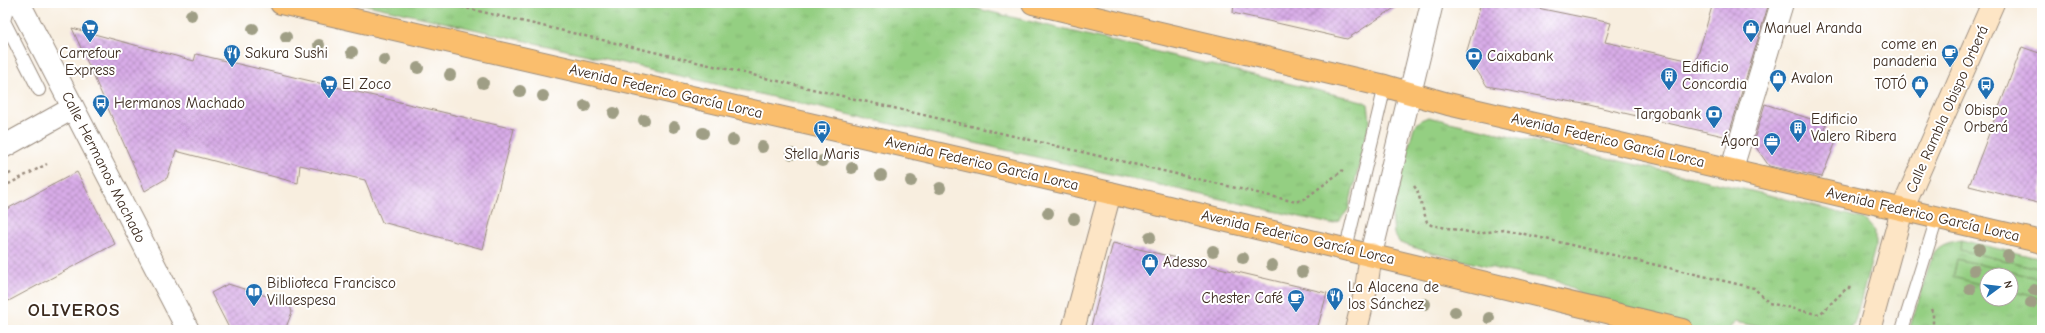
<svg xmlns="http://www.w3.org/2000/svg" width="2045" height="333" font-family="'Comic Neue',sans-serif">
<defs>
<pattern id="park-tufts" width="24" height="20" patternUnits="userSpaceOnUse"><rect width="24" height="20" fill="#94cf82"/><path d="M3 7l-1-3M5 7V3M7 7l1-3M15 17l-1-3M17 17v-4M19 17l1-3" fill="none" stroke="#80b270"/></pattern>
<pattern id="building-cross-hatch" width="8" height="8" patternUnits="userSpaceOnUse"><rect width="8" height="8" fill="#d8ace8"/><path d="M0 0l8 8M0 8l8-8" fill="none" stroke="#b08cbb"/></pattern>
</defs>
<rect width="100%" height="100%" fill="#fff"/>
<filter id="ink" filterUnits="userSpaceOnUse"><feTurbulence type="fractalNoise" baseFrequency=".025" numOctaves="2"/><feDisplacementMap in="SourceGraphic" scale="8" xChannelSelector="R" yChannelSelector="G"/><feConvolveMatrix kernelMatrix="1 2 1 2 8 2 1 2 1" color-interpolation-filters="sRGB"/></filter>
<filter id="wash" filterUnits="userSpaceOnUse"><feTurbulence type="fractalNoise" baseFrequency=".012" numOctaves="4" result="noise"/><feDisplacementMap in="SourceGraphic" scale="16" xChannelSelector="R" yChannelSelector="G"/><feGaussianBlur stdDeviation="0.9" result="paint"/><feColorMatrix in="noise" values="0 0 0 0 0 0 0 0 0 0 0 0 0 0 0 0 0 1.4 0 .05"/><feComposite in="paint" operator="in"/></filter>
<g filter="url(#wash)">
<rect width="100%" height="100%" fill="#f8eedf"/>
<g fill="#94cf82" stroke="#687c50">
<polygon points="1961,240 2042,259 2042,269 1959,250"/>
<polygon points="1957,259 2042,279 2042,299 2011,291 2011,275 1987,275 1987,286 1953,278"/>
</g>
<g fill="url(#park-tufts)" stroke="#687c50">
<polygon points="359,3 953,3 1362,101 1368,104 1370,121 1348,210 1339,221 1331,224"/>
<polygon points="1428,117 1782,198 1864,219 1875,231 1875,248 1855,321 1850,330 1775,330 1735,322 1728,330 1638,330 1561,282 1505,271 1425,251 1400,243 1394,234 1392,215 1404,163 1414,127 1421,120"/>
<path d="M 1961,240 L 1960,250 L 2042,269 L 2042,279 L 1957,259 L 1953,277 L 1987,286 L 1987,299 L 2011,299 L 2011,291 L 2042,299 L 2042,330 L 1909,330 L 1933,254 C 1940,244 1949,242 1961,240 Z"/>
</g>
<g id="blocks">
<g fill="url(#building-cross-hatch)">
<polygon points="1234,3 1402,3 1347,39 1233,13"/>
<polygon points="1481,3 1513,3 1611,23 1605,42 1696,62 1713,3 1769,3 1728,137 1589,105 1487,86 1466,54"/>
<polygon points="72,28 194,61 196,54 514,129 483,249 382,222 365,180 300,165 298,183 176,151 167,178 145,191"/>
<polygon points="2022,47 2042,54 2042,204 1969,186"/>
<polygon points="1765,104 1826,124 1824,141 1835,144 1822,177 1769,166 1753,143"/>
<polygon points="77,172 115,244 3,304 3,211"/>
<polygon points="1113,243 1327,293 1317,330 1090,330"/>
<polygon points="228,284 289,303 292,312 285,330 230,330 211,293"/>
</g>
</g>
</g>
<g filter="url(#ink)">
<use href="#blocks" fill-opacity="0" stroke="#9a8c7e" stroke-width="1"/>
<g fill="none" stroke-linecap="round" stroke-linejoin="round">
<defs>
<g id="lane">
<polyline points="9,3 4,21 39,90"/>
<polyline points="1346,248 1385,86"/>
<polyline points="1902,330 1937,218"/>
</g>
<g id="street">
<polyline points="19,3 188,330"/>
<polyline points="3,147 73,108"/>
<polyline points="1732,168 1782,3"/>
<polyline points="1371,254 1432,3"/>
</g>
<g id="secondary">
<polyline points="1073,330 1110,193"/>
<polyline points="1356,330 1366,289 1371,254"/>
<polyline points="1869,330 1902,210 1993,3"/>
</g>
<g id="primary">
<polyline points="281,3 1106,192 1682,330"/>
<polyline points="1033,3 1385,86 1448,104 2042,242"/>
</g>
</defs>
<use href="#lane" stroke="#9a8c7e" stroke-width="14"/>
<use href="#street" stroke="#9a8c7e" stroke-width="24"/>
<use href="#secondary" stroke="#9a8c7e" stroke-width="24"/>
<use href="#primary" stroke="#9a8c7e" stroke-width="24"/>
<g stroke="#9a8c7e" stroke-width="2.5" stroke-dasharray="3 3" stroke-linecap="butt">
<polyline points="444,3 1296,202 1306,198 1343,170"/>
<polyline points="3,177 13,172"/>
<polyline points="1414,186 1417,190 1427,222 1431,225 1479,234 1503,229 1754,288 1769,303 1816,314 1821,313 1847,288 1853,288"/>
<polyline points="3,187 47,164"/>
<polyline points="1931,309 1933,314 1933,330"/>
</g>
<use href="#lane" stroke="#fff" stroke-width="12"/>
<use href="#street" stroke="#fff" stroke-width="22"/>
<use href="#secondary" stroke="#fde5c5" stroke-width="22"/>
<use href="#primary" stroke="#fabe6d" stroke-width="22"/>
</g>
<g fill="#9f9e85">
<circle cx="191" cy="15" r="6"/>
<circle cx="253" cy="29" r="6"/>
<circle cx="286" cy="37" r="6"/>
<circle cx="319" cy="45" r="6"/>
<circle cx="352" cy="52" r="6"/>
<circle cx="384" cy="60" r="6"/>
<circle cx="418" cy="68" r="6"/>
<circle cx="450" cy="75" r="6"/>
<circle cx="483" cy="83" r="6"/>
<circle cx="520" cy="91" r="6"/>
<circle cx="543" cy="96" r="6"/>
<circle cx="585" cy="106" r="6"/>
<circle cx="614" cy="113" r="6"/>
<circle cx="644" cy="120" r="6"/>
<circle cx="674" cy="127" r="6"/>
<circle cx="703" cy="133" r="6"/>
<circle cx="733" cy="140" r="6"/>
<circle cx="762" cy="147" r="6"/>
<circle cx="792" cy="154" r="6"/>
<circle cx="822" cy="161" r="6"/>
<circle cx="852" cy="168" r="6"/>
<circle cx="881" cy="175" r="6"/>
<circle cx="911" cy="181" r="6"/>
<circle cx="940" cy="188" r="6"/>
<circle cx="1048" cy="213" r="6"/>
<circle cx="1074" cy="219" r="6"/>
<circle cx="1150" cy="237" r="6"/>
<circle cx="1979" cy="249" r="6"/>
<circle cx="1213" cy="251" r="6"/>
<circle cx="2008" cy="256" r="6"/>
<circle cx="1243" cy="258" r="6"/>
<circle cx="1272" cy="265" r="6"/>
<circle cx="1974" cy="270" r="6"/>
<circle cx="1302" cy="272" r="6"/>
<circle cx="1970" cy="289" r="6"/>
<circle cx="2034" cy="290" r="6"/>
<circle cx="2031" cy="303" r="6"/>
<circle cx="1425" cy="304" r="6"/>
<circle cx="1455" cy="312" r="6"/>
<circle cx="1489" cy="318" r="6"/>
</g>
</g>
<defs>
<symbol id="supermarket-pin" viewBox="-11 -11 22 30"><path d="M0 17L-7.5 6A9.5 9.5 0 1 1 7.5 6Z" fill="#1f6fb2" stroke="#fff"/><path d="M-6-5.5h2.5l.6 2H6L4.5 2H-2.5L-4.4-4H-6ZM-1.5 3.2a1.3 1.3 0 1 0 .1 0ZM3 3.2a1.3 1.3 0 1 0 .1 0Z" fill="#fff"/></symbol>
<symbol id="shop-pin" viewBox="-11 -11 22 30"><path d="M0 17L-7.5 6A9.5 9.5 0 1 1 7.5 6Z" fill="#1f6fb2" stroke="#fff"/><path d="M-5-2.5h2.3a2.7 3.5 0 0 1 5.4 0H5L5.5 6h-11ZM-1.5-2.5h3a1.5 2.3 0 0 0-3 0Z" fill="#fff"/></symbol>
<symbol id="restaurant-pin" viewBox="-11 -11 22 30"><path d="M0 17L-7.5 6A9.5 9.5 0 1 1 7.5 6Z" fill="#1f6fb2" stroke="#fff"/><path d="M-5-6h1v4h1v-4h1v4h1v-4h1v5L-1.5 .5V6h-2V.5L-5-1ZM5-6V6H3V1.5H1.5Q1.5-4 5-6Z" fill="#fff"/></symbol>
<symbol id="cafe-pin" viewBox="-11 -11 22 30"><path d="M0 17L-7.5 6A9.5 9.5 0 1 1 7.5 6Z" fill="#1f6fb2" stroke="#fff"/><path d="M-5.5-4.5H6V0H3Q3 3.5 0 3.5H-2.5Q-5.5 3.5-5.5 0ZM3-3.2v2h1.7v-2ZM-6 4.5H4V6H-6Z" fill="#fff"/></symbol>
<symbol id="bank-pin" viewBox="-11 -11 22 30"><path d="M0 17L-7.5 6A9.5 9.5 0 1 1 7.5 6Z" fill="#1f6fb2" stroke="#fff"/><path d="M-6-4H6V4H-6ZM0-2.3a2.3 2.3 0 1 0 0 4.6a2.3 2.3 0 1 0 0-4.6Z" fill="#fff"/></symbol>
<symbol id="building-pin" viewBox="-11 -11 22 30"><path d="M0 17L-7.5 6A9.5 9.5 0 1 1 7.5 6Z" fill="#1f6fb2" stroke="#fff"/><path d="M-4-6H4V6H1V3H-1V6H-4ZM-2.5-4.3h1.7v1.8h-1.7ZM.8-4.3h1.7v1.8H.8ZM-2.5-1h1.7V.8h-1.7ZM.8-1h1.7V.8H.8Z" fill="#fff"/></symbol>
<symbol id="bus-pin" viewBox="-11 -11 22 30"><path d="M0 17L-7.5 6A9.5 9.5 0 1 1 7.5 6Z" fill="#1f6fb2" stroke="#fff"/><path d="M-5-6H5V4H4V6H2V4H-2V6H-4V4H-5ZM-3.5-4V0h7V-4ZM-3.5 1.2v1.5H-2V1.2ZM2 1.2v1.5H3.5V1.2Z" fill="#fff"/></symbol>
<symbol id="office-pin" viewBox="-11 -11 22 30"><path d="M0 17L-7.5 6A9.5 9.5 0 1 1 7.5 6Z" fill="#1f6fb2" stroke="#fff"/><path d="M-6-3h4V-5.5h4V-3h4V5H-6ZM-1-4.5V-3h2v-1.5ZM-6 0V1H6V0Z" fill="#fff"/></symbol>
<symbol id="library-pin" viewBox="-11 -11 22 30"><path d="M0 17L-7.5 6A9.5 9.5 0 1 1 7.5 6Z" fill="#1f6fb2" stroke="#fff"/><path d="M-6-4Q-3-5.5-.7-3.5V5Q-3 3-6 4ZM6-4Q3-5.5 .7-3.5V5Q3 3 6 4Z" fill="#fff"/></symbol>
</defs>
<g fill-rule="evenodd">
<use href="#supermarket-pin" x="80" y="18" width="20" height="27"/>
<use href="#shop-pin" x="1741" y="18" width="20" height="27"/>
<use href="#restaurant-pin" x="222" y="43" width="20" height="27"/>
<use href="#cafe-pin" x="1940" y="43" width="20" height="27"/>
<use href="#bank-pin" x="1464" y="46" width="20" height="27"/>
<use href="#building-pin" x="1659" y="66" width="20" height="27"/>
<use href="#shop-pin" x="1768" y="68" width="20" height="27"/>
<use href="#supermarket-pin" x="319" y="74" width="20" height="27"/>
<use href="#shop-pin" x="1910" y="74" width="20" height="27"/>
<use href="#bus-pin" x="1976" y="75" width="20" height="27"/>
<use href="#bus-pin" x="91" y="93" width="20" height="27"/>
<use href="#bank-pin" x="1704" y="104" width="20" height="27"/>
<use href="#building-pin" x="1788" y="118" width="20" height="27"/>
<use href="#bus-pin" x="812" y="119" width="20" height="27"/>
<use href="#office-pin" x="1762" y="131" width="20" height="27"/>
<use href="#shop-pin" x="1140" y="252" width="20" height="27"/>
<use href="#library-pin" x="244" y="282" width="20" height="27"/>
<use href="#restaurant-pin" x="1325" y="286" width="20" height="27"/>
<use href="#cafe-pin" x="1286" y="288" width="20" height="27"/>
</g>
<g text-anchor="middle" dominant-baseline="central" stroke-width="4" stroke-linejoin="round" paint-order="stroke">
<g font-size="15" fill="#3b2a1e" stroke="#fff" text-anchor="start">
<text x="1764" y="28">Manuel Aranda</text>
<text x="1937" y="44" text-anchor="end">come en<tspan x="1937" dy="17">panaderia</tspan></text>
<text x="90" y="53" text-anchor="middle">Carrefour<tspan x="90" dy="17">Express</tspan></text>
<text x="245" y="53">Sakura Sushi</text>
<text x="1487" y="56">Caixabank</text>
<text x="1682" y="67">Edificio<tspan x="1682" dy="17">Concordia</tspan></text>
<text x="1791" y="78">Avalon</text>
<text x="342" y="84">El Zoco</text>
<text x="1907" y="84" text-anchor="end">TOTÓ</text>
<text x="114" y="103">Hermanos Machado</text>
<text x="1986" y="110" text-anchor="middle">Obispo<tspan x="1986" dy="17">Orberá</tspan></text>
<text x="1701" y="114" text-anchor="end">Targobank</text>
<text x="1811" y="119">Edificio<tspan x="1811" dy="17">Valero Ribera</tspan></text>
<text x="1759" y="141" text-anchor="end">Ágora</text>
<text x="822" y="154" text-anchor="middle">Stella Maris</text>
<text x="1163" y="262">Adesso</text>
<text x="267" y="283">Biblioteca Francisco<tspan x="267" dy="17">Villaespesa</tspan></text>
<text x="1348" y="287">La Alacena de<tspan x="1348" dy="17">los Sánchez</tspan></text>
<text x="1283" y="298" text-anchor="end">Chester Café</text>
</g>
<g font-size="15" fill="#3b2a1e" stroke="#fff">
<text transform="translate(666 91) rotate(13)">Avenida Federico García Lorca</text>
<text transform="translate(1947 109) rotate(-66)">Calle Rambla Obispo Orberá</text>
<text transform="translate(1608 140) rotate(13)">Avenida Federico García Lorca</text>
<text transform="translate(982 163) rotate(13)">Avenida Federico García Lorca</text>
<text transform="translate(104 167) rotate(63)">Calle Hermanos Machado</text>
<text transform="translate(1923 214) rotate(13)">Avenida Federico García Lorca</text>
<text transform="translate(1298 237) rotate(13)">Avenida Federico García Lorca</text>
</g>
<g font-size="19" font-weight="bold" letter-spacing="1" fill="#3b2a1e" stroke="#fff">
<text x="74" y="310">OLIVEROS</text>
</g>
</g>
<rect width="2045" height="333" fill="none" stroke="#fff" stroke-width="16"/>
<g transform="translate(1999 287) rotate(75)"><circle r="19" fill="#ffffff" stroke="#b1aaa5"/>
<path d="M0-3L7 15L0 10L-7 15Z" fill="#1f6fb2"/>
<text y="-6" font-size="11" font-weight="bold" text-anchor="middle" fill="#3b2a1e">N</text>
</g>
</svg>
